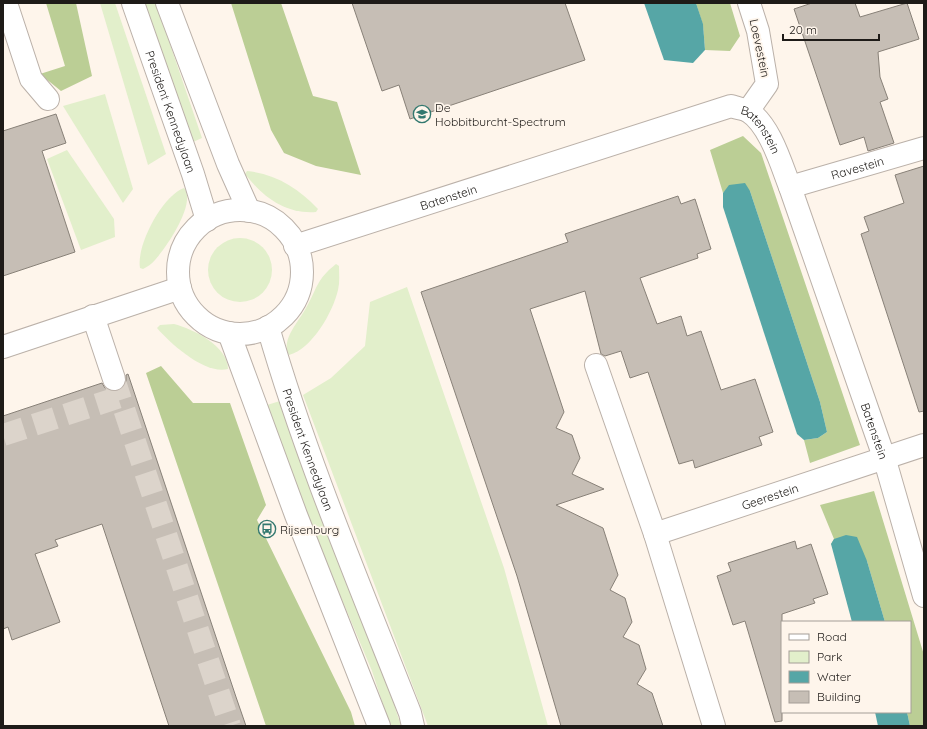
<svg xmlns="http://www.w3.org/2000/svg" width="927" height="729" font-family="Quicksand,sans-serif">
<rect width="100%" height="100%" fill="#fef5eb"/>
<g fill="#e2efcb">
<polygon points="100,3 115,3 166,154 148,165"/>
<polygon points="143,3 156,3 202,138 193,142"/>
<polygon points="105,94 133,189 123,203 63,106"/>
<polygon points="67,150 114,219 115,237 81,250 47,159"/>
<path d="M 247,171 C 276,174 298,188 318,209 L 316,212 C 285,214 264,198 245,174 Z"/>
<path d="M 184,188 C 197,203 166,248 155,260 C 152,264 147,267 143,269 L 140,268 C 136,246 162,196 184,188 Z"/>
<circle cx="240" cy="270" r="32"/>
<path d="M 336,264 L 339,266 C 339,274 340,282 338,290 C 333,312 312,349 289,355 C 280,340 300,320 306,308 C 318,287 316,280 336,264 Z"/>
<polygon points="407,287 504,568 548,726 428,726 303,395 331,378 365,346 370,302"/>
<path d="M 174,324 C 193,329 228,346 228,369 C 205,375 171,344 157,328 L 160,325 Z"/>
<polygon points="280,401 381,664 401,726 390,726 372,671 306,514 267,405"/>
</g>
<g fill="#bbce95">
<polygon points="46,3 76,3 92,76 61,91 40,74 65,66"/>
<polygon points="231,3 281,3 313,96 337,102 361,175 316,166 284,153 271,130"/>
<polygon points="696,3 730,3 740,36 730,51 705,50 703,25"/>
<polygon points="743,136 761,153 860,445 810,463 804,440 818,438 827,432 820,402 750,191 732,185 723,193 710,150"/>
<polygon points="161,366 193,403 230,403 266,505 257,520 351,712 355,726 266,726 146,373"/>
<polygon points="874,491 924,655 924,726 910,726 907,712 910,712 910,622 885,622 867,561 831,544 834,539 820,505"/>
</g>
<g fill="#56a6a6">
<polygon points="644,3 696,3 703,24 705,50 693,63 664,60"/>
<polygon points="745,183 750,191 820,402 827,432 818,438 804,440 797,434 723,207 723,193 729,185"/>
<polygon points="846,535 857,537 867,561 885,622 852,622 831,544 834,539"/>
<polygon points="875,712 907,712 910,726 878,726"/>
</g>
<g fill="#c6beb5" stroke="#888178">
<polygon points="352,3 565,3 585,60 410,119 399,85 382,91"/>
<polygon points="812,3 855,3 860,17 907,3 919,39 878,52 880,77 888,99 880,102 894,143 868,151 864,137 840,145 794,9"/>
<polygon points="56,114 66,143 42,151 75,252 3,276 3,131"/>
<polygon points="924,166 924,411 919,412 861,234 869,231 864,217 904,203 895,175"/>
<polygon points="678,196 681,204 695,199 711,249 697,254 698,258 640,278 657,324 681,316 687,336 701,331 721,390 755,379 773,432 759,437 762,445 695,468 693,460 679,464 648,372 630,378 621,351 605,356 601,354 585,291 530,309 564,412 556,428 572,435 580,458 572,474 604,489 556,505 603,528 618,575 610,590 625,598 632,622 623,637 639,645 646,669 637,684 652,693 663,726 561,726 517,576 421,292 568,242 565,234"/>
<polygon points="128,374 236,697 246,726 169,726 102,524 55,540 58,546 35,554 60,622 12,640 8,627 3,629 3,416 102,383 105,388 111,391 118,391 124,387 126,381 126,375"/>
<polygon points="795,541 797,549 811,544 828,594 813,599 815,603 782,614 782,721 775,722 745,621 733,625 717,576 731,571 728,563"/>
</g>
<g fill="none" stroke-linecap="round" stroke-linejoin="round">
<g stroke="#dcd4cb" stroke-width="22" stroke-dasharray="22 11" stroke-linecap="butt">
<polyline points="114,379 230,726"/>
<polyline points="3,435 120,397"/>
</g>
<defs>
<g id="minor">
<polyline points="6,3 31,79 48,99"/>
<path id="s1" d="M 133,3 L 193,174 L 207,220"/>
<polyline points="167,3 228,164 249,211"/>
<polyline points="748,111 767,84 758,31 749,3"/>
<path id="s2" d="M 790,187 L 924,148"/>
<circle cx="240" cy="272" r="62"/>
<path id="s3" d="M 295,246 L 731,106 C 736,108 744,109 748,111 C 770,125 781,164 790,187 L 884,457 L 924,596"/>
<polyline points="93,316 114,379"/>
<path id="s4" d="M 268,327 C 306,459 360,586 410,713 L 413,726"/>
<polyline points="229,333 296,515 379,726"/>
<polyline points="3,347 180,288"/>
<polyline points="596,365 655,534 714,726"/>
<path id="s5" d="M 655,534 L 924,445"/>
</g>
</defs>
<use href="#minor" stroke="#bbb1a9" stroke-width="24"/>
<use href="#minor" stroke="#fff" stroke-width="22"/>
</g>
<defs>
<symbol id="school-ring" viewBox="-11 -11 22 22"><circle r="9.5" fill="#fef5eb" stroke="#32786f" stroke-width="1.5"/><path d="M0-5L7-2L0 1L-7-2ZM-4 1L0 2.5L4 1V4Q0 6-4 4Z" fill="#32786f"/></symbol>
<symbol id="bus-ring" viewBox="-11 -11 22 22"><circle r="9.5" fill="#fef5eb" stroke="#32786f" stroke-width="1.5"/><path d="M-5-6H5V4H4V6H2V4H-2V6H-4V4H-5ZM-3.5-4V0h7V-4ZM-3.5 1.2v1.5H-2V1.2ZM2 1.2v1.5H3.5V1.2Z" fill="#32786f"/></symbol>
</defs>
<g fill-rule="evenodd">
<use href="#school-ring" x="412" y="104" width="20" height="20"/>
<use href="#bus-ring" x="257" y="519" width="20" height="20"/>
</g>
<g text-anchor="middle" dominant-baseline="central" stroke-width="3.5" stroke-linejoin="round" paint-order="stroke">
<g font-size="12" fill="#1e1b18" stroke="#fef5eb">
<text transform="translate(760 48) rotate(78)">Loevestein</text>
<text stroke="none"><textPath href="#s1" startOffset="115">President Kennedylaan</textPath></text>
<text stroke="none"><textPath href="#s3" startOffset="498">Batenstein</textPath></text>
<text stroke="none"><textPath href="#s2" startOffset="70">Ravestein</textPath></text>
<text stroke="none"><textPath href="#s3" startOffset="161">Batenstein</textPath></text>
<text stroke="none"><textPath href="#s3" startOffset="822">Batenstein</textPath></text>
<text stroke="none"><textPath href="#s4" startOffset="129">President Kennedylaan</textPath></text>
<text stroke="none"><textPath href="#s5" startOffset="121">Geerestein</textPath></text>
</g>
<g font-size="12" fill="#1e1b18" stroke="#fef5eb" text-anchor="start">
<text x="435" y="107">De<tspan x="435" dy="14">Hobbitburcht-Spectrum</tspan></text>
<text x="280" y="529">Rijsenburg</text>
</g>
</g>
<rect width="927" height="729" fill="none" stroke="#1e1b18" stroke-width="8"/>
<rect x="781" y="621" width="130" height="92" fill="#fef5eb" stroke="#a49e97"/>
<rect x="789" y="634" width="20" height="6" fill="#ffffff" stroke="#a49e97"/>
<text x="817" y="641" font-size="12" fill="#1e1b18">Road</text>
<rect x="789" y="651" width="20" height="12" fill="#e2efcb" stroke="#a49e97"/>
<text x="817" y="661" font-size="12" fill="#1e1b18">Park</text>
<rect x="789" y="671" width="20" height="12" fill="#56a6a6" stroke="#a49e97"/>
<text x="817" y="681" font-size="12" fill="#1e1b18">Water</text>
<rect x="789" y="691" width="20" height="12" fill="#c6beb5" stroke="#a49e97"/>
<text x="817" y="701" font-size="12" fill="#1e1b18">Building</text>
<path d="M783 34v6h96v-6" fill="none" stroke="#1e1b18" stroke-width="2"/>
<text x="789" y="34" font-size="12" fill="#1e1b18" stroke="#fef5eb" stroke-width="3" paint-order="stroke">20 m</text>
</svg>
